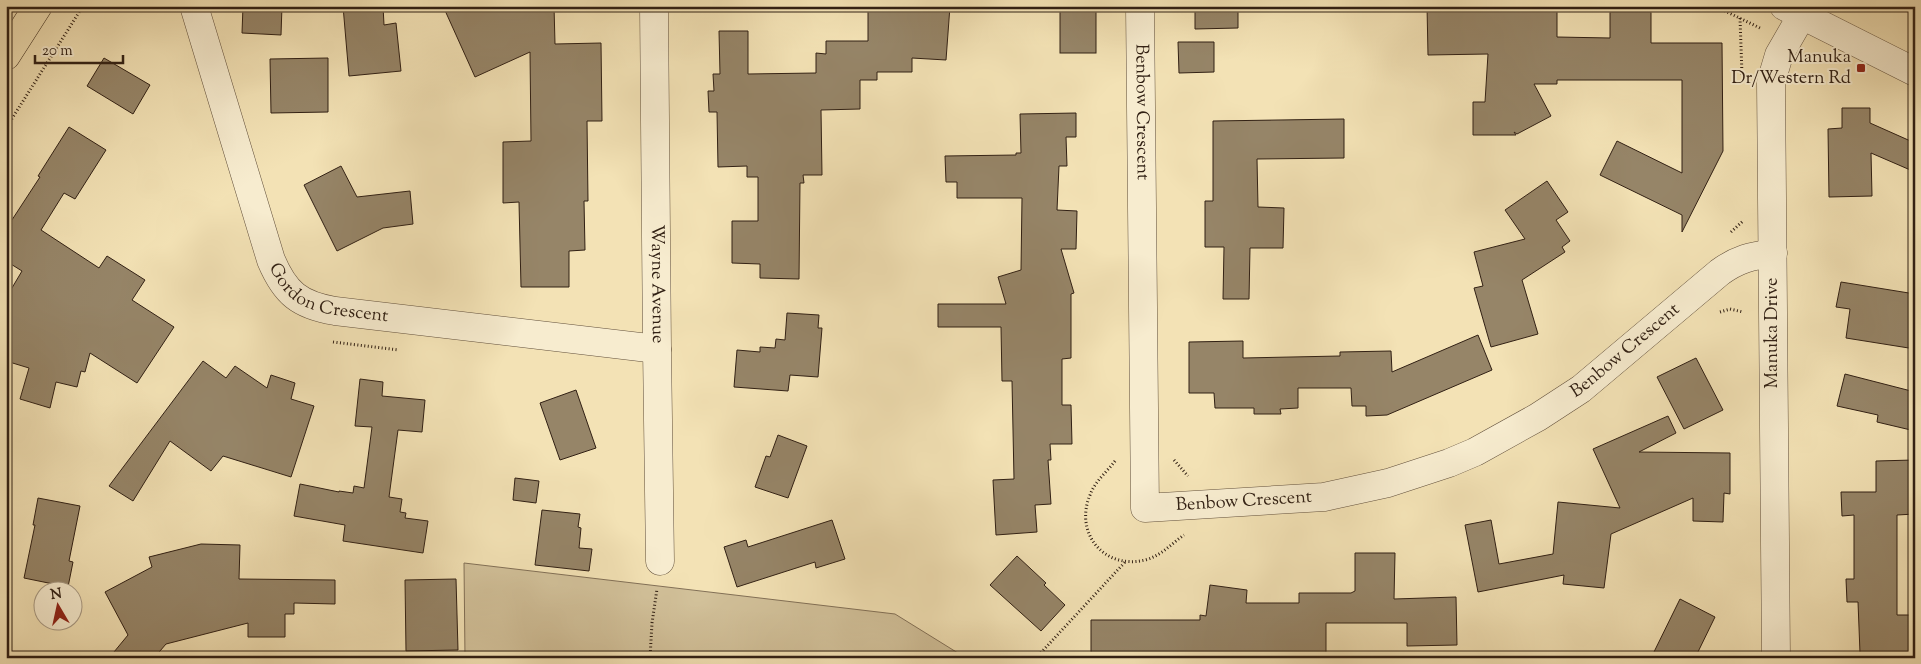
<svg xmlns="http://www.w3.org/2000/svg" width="1921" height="664" font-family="'Sorts Mill Goudy',serif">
<rect width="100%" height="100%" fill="#f3e2b5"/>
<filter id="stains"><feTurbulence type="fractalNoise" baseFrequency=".004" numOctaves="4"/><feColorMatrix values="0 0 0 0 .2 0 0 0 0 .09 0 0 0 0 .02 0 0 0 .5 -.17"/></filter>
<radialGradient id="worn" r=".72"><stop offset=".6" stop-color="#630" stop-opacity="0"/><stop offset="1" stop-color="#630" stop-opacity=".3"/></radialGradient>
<polygon fill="#d2c19a" stroke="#827057" points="464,563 895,614 966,658 465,658"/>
<g fill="#968568" stroke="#312014">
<polygon points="243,6 282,6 281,35 242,33"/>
<polygon points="343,6 383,6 384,25 396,23 401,71 349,76"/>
<polygon points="443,6 554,6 555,44 601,43 602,121 587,121 588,201 584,201 585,250 569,251 569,287 521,287 519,202 503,203 503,142 531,141 530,52 475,77"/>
<polygon points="868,6 950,6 946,60 912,58 912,72 877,72 877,80 860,80 860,109 821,110 822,175 803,175 804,183 800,183 799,279 760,278 760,264 732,263 732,221 758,221 758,177 747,177 747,166 718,167 717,112 709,112 708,91 714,91 713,74 720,74 719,31 748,31 748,74 816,73 816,53 826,54 826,41 868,41"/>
<rect x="1060" y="6" width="36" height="47"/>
<polygon points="1195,6 1238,6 1238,28 1195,29"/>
<polygon points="1427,6 1557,7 1557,37 1610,38 1610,12 1651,12 1651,43 1722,43 1723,151 1682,232 1682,215 1600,175 1617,141 1682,173 1682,80 1557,80 1557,84 1534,84 1551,116 1517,134 1514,132 1516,135 1473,135 1473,102 1485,102 1488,54 1428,55"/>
<polygon points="1178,42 1214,42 1214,72 1179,73"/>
<polygon points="104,58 150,85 133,114 87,86"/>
<polygon points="328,58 328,112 271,113 270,59"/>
<polygon points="1842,108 1870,108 1870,123 1915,143 1915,172 1871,153 1872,196 1829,197 1828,129 1842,128"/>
<polygon points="1076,113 1076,137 1066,137 1067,166 1059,166 1057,210 1077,211 1076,249 1061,249 1074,293 1071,294 1071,358 1062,359 1062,405 1071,405 1072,444 1050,444 1051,460 1048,460 1051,504 1035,505 1037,532 996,535 993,480 1014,479 1012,381 1002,381 1001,327 938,327 938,304 1006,304 998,277 1021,270 1022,198 957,198 957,182 946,182 945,156 1016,155 1016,153 1021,153 1020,114"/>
<polygon points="1344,119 1344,158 1257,159 1258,207 1284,208 1283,248 1250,248 1249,299 1223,299 1224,247 1205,247 1205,201 1213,201 1213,121"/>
<polygon points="69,127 106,150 75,199 64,193 41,230 99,268 107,256 145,280 132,300 174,327 137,383 90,353 85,372 81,371 77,387 56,382 50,408 20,399 29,368 6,361 6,298 22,271 6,261 6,229 40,177 38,176"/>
<polygon points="341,166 357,197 410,191 413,224 383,228 337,251 304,185"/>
<polygon points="1547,181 1568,212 1556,220 1570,241 1562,247 1565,252 1522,280 1538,334 1491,347 1474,288 1483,286 1474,252 1525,239 1505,210"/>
<polygon points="1841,282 1915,294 1915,349 1846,338 1850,309 1836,307"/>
<polygon points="787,313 819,315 818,328 822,328 818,377 790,375 788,391 734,387 737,350 760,352 760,347 775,348 776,339 785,340"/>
<polygon points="1478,335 1492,370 1387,415 1366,416 1366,406 1352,406 1351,388 1298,388 1298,408 1280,409 1281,414 1254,414 1254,408 1215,408 1214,393 1189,393 1189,342 1243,341 1243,358 1340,356 1340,352 1391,351 1392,372"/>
<polygon points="1696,358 1723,410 1684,429 1657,377"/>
<polygon points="203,361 226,378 235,366 267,388 271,375 295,383 291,399 314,406 291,477 223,456 211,471 170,441 133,501 109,486"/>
<polygon points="1845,374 1915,392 1915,431 1877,422 1878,415 1837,406"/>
<polygon points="360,379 383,382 382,396 425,400 422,432 398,430 389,497 402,499 400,512 406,513 405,518 428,521 423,553 343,541 345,525 294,516 300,484 339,492 339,491 353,493 354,486 364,488 372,427 355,426"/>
<polygon points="576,390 596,448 560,460 540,403"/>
<polygon points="1668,416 1676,433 1639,452 1730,453 1730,494 1724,493 1723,522 1693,521 1693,498 1611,534 1604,588 1563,584 1564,575 1478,592 1465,525 1491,520 1499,564 1553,554 1558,502 1620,508 1593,449"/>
<polygon points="778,435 807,446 788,498 755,487 766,456 770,457"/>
<polygon points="1914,460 1915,514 1897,515 1897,615 1915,615 1915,658 1883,658 1883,653 1860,653 1858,602 1847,602 1846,579 1854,579 1854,515 1842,516 1841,492 1876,492 1876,461"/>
<polygon points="515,478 539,481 536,503 513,500"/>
<polygon points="38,498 80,506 69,561 73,562 68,587 24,578 35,525 33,525"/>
<polygon points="542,510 580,514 578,527 581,528 579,548 592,549 589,571 535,565"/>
<polygon points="832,520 845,559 816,568 815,562 737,587 724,547 746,540 748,547"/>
<polygon points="201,544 240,545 239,579 335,580 335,604 294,603 294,614 285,614 285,637 248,637 248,623 166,644 154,658 109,658 128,635 105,592 152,567 149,557"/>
<polygon points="1355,553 1395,553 1394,599 1456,597 1457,645 1407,646 1407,623 1326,623 1326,655 1310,655 1310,658 1091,658 1091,620 1200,620 1200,615 1206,616 1210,585 1247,590 1246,603 1299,603 1299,593 1351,593 1355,591"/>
<polygon points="1017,556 1046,583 1044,585 1065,605 1041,631 990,585"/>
<polygon points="456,579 458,650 406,651 405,580"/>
<polygon points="1680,599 1715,617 1695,658 1651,658"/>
</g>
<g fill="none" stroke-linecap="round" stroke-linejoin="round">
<defs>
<g id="minor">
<path id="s1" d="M 194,6 L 271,260 C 285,293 299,305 335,311 L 657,349"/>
<path id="s2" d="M 654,6 L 657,349 L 660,561"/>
<path id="s3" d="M 1140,6 L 1145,508 L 1324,497 L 1388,483 L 1449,463 L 1475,452 L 1538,417 L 1581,389 L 1720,272 C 1738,259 1751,256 1773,253"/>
<polyline points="1784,6 1915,72"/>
<polyline points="1776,658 1771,82 1779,55 1802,15"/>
</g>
<polyline id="primary" points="6,56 38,6"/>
</defs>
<use href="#minor" stroke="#62503c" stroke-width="29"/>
<use href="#primary" stroke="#312014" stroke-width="29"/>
<g stroke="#312014" stroke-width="3" stroke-dasharray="1 2.5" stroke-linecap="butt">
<polyline points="1715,6 1762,29"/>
<polyline points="1740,18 1742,75"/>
<polyline points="6,128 83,6"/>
<polyline points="1731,232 1743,221"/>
<polyline points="1720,312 1730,309 1743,312"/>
<polyline points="333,342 399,350"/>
<polyline points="1174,460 1188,476"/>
<path d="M 1115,461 C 1107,472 1095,481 1090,495 C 1074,533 1104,570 1145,560 C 1161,556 1171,544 1184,535"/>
<polyline points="650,658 652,623 657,589"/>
<polyline points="1036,658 1126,561"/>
</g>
<use href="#minor" stroke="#f7eccf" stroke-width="28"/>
<use href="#primary" stroke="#f3e2b5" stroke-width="28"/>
</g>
<rect fill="#8f2418" stroke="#f7eccf" stroke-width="2" x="1856" y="63" width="10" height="10" rx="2.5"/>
<g text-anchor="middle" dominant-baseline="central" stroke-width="4" stroke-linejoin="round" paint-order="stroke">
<g font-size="18" fill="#312014" stroke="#f7eccf" text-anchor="end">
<text x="1851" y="58">Manuka<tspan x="1851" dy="21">Dr/Western Rd</tspan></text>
</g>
<g font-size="18" fill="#312014" stroke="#f7eccf">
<text stroke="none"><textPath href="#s3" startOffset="106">Benbow Crescent</textPath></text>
<text stroke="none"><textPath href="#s2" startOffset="278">Wayne Avenue</textPath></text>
<text stroke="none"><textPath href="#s1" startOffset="338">Gordon Crescent</textPath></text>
<text transform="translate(1773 333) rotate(-90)">Manuka Drive</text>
<text stroke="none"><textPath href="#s3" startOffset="1021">Benbow Crescent</textPath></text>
<text stroke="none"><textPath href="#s3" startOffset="601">Benbow Crescent</textPath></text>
</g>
</g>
<rect width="1921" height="664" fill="none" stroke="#f3e2b5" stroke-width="25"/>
<rect x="8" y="8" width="1906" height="649" fill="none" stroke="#312014" stroke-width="2.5"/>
<rect x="12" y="12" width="1896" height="639" fill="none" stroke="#312014"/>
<g transform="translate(58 606) rotate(351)"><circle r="24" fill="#f7eccf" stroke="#a89a84"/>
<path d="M0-4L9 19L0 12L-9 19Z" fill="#8f2418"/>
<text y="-8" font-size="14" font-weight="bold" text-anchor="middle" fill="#312014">N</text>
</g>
<path d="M35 55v8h88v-8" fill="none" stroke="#312014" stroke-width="2.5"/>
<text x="42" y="55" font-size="15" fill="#312014" stroke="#f7eccf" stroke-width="4" paint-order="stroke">20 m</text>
<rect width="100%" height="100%" filter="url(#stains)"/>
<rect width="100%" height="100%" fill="url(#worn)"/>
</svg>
